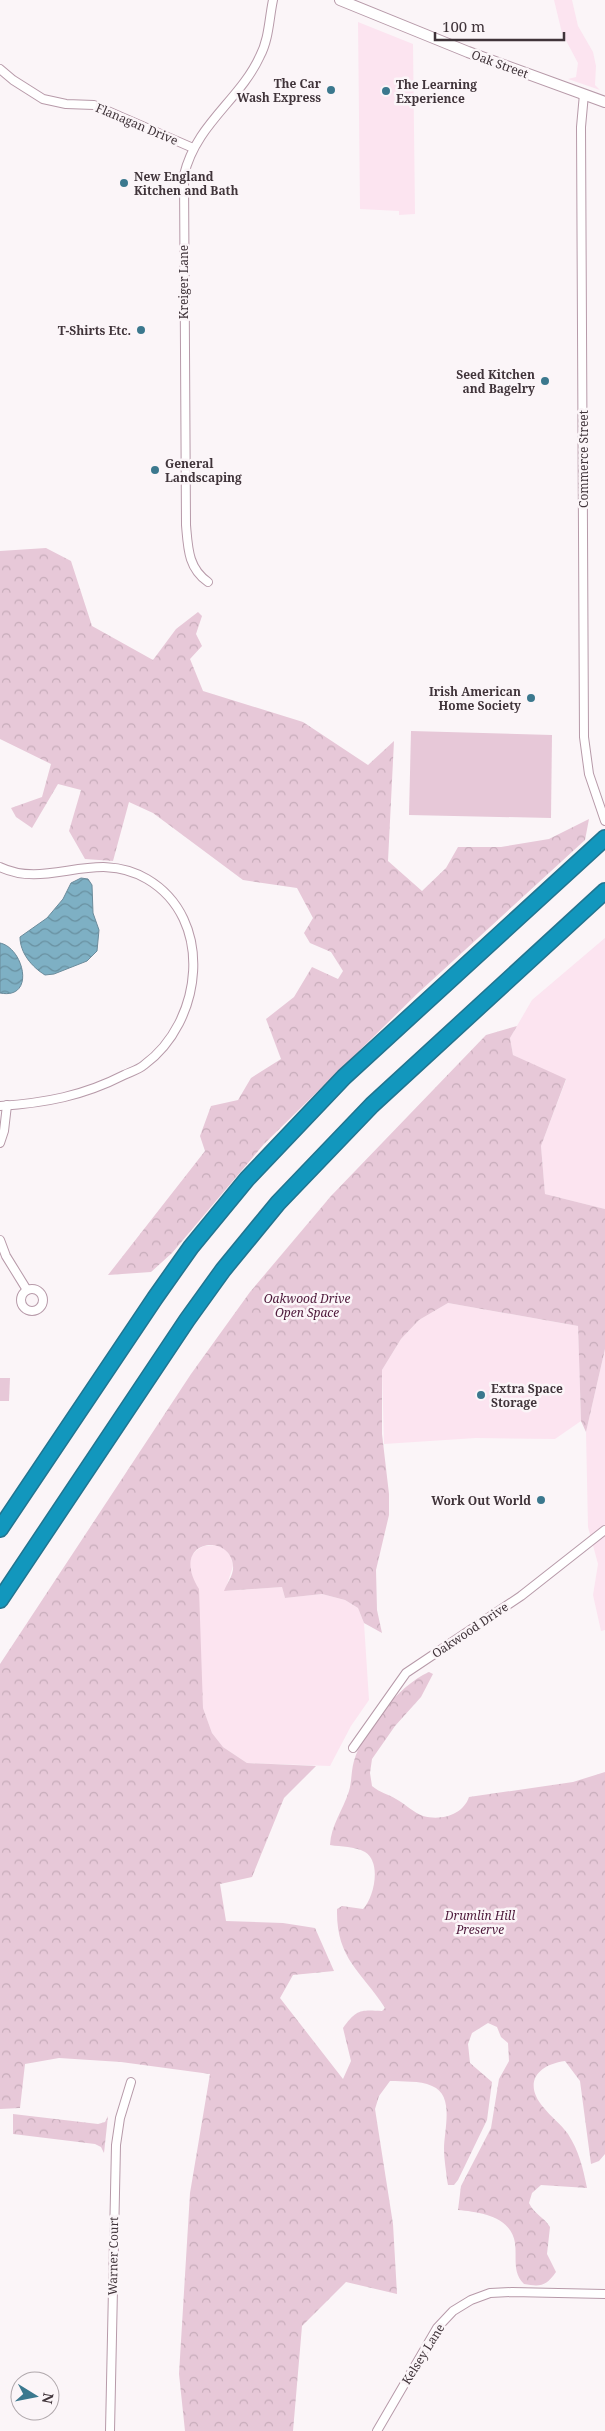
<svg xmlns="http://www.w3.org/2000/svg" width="605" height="2431" font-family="'Noto Serif',serif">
<defs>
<pattern id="forest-crowns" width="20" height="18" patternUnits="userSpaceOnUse" patternTransform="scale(1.25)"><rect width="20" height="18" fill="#e7c8d8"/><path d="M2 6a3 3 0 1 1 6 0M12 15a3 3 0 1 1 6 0" fill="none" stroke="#c7acba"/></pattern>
<pattern id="water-waves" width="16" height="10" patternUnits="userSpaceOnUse" patternTransform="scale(1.25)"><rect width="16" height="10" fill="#7eb0c4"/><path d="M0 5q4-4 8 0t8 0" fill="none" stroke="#6990a0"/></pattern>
</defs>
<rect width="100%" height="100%" fill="#fbf5f8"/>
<g fill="#fce4f0">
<polygon points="554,0 572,0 578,26 593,52 596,66 595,85 600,90 568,79 576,77 578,63 562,33"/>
<polygon points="358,22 413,44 415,214 399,215 399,211 360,209"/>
<polygon points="605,938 605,1209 545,1194 541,1146 566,1080 513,1055 510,1038 532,1000"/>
<polygon points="448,1303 578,1326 581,1421 555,1439 476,1438 384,1444 382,1370 401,1339 419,1320"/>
<polygon points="605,1349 605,1630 601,1631 593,1595 598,1564 588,1527 586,1432"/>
<polygon points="217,1545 224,1548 231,1557 233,1566 225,1591 282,1587 285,1598 322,1594 345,1600 358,1608 364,1623 369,1700 351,1726 330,1766 247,1763 223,1747 212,1733 203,1708 193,1578 189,1565 192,1555 197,1550 204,1546"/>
</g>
<g fill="url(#forest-crowns)">
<polygon points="46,548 71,561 92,626 153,660 176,629 198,612 202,616 196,634 202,646 190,659 203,691 303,722 368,765 394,741 388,861 422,891 446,868 458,847 501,847 549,839 589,819 585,840 418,993 264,1144 172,1253 151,1272 108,1275 205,1151 200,1136 211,1106 238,1100 251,1078 281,1059 266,1019 294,997 312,967 338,979 343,971 331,952 310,943 304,933 313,918 297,888 243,880 153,813 129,802 113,861 85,859 69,831 81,790 58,784 32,828 16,817 11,808 42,797 51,764 0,739 0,551"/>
<path d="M 517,1026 L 510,1038 L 513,1055 L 566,1079 L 541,1146 L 545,1194 L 605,1209 L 605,1349 L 586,1432 L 581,1421 L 578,1326 L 448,1303 L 419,1320 L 401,1339 L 382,1370 L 382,1434 L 389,1494 L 389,1515 L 376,1570 L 377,1610 L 382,1633 L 364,1623 L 358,1608 L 345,1600 L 322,1594 L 285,1598 L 282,1587 L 224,1591 C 227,1583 234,1575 233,1566 C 231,1532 168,1539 199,1589 L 203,1708 L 212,1733 L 223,1747 L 247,1763 L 316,1766 L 284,1798 L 252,1877 L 220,1884 L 226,1921 L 283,1923 L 315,1928 L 334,1971 L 293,1975 L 280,1998 L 343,2079 L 351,2061 L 343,2028 C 357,2009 360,2010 382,2011 L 385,2008 C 361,1971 336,1959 337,1909 L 342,1906 L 363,1909 C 374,1898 382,1862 365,1852 C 354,1846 342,1847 330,1845 C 331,1825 343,1810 349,1791 C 352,1781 351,1771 354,1761 C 363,1730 399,1685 429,1672 L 433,1674 L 421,1697 L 395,1726 L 372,1759 L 370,1773 L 372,1786 C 380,1793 388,1794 396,1799 C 405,1804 414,1813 423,1816 C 441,1821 463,1815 469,1797 L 573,1782 L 605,1772 L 605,2154 L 599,2161 L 591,2164 L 580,2081 L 565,2061 C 536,2065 523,2084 544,2108 C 551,2117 561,2124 568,2134 C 579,2151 583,2168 587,2188 L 541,2185 L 532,2193 L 529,2203 C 534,2214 544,2217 550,2227 L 547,2254 L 556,2272 C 546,2286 541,2287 524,2284 C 512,2272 517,2258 515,2243 C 511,2216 479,2212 458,2210 L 461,2186 L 491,2128 L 499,2079 L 509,2061 L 508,2043 L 501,2037 L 497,2027 L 488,2023 L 472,2033 L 468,2044 L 470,2063 L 492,2082 L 487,2120 L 458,2180 L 454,2185 L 448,2185 L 447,2180 C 446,2170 444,2159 444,2149 C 444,2130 455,2095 432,2086 C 419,2080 403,2082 390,2081 L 379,2096 L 375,2109 L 393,2224 L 397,2294 L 346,2282 L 302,2326 L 293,2431 L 185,2431 L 179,2374 L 190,2193 L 210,2074 L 121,2062 L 59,2058 L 25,2064 L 20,2108 L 0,2109 L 0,1664 L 191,1374 L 250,1292 L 331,1196 L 486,1035 Z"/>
<polygon points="13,2114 98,2124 105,2122 108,2116 104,2153 101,2147 95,2144 13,2134"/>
</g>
<g fill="#e7c8d8">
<polygon points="411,731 552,735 551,818 409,815"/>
<polygon points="0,1378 10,1378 9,1401 0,1401"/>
</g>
<g fill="url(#water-waves)" stroke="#6b8b9b">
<path d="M 81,878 L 88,879 L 92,885 L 93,913 L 99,930 L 97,951 L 87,961 L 54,974 L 45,975 C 32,967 20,953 20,937 L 47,918 L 63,899 L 71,883 Z"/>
<path d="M 0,943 C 24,948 36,1000 0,993 Z"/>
</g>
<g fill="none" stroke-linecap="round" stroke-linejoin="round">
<defs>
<g id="minor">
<polyline points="0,69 13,80 43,99 66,104 94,105 193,148"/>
<polyline points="584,94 581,127 584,737 589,774 605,821"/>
<path d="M 208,582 C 188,568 188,548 186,525 L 184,175 C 196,124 240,100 260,56 C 269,39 269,19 273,0"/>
<path d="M 0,867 C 48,890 95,848 147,879 C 215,919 203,1022 144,1065 C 138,1070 130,1072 124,1075 C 83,1096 45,1103 0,1106"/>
<polyline points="0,1143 4,1131 7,1105"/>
<polyline points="0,1240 6,1256 27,1290"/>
<circle cx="32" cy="1300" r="11"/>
<polyline points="353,1748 406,1673 521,1596 605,1530"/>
<polyline points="110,2431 116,2145 120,2118 131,2082"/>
<polyline points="377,2431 437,2328 453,2311 471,2300 490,2293 512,2292 605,2294"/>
</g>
<polyline id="tertiary" points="340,0 468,52 605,102"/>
<g id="motorway">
<polyline points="0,1529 155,1298 191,1247 247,1179 344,1077 605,838"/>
<polyline points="0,1600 187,1320 223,1270 278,1203 372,1105 605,891"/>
</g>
</defs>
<use href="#minor" stroke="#b79aa9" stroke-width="10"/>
<use href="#tertiary" stroke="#b79aa9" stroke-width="12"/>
<use href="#motorway" stroke="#22748f" stroke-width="18"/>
<use href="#minor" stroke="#fff" stroke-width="8"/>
<use href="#tertiary" stroke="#fff" stroke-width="10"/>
<use href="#motorway" stroke="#1297bd" stroke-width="15"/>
</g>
<g fill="#3b788e" stroke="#fbf5f8" stroke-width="2">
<circle cx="331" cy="90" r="5"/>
<circle cx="386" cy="91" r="5"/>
<circle cx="124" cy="183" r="5"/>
<circle cx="141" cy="330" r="5"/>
<circle cx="545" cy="381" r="5"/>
<circle cx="155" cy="470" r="5"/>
<circle cx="531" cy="698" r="5"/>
<circle cx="481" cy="1395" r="5"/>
<circle cx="541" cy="1500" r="5"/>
</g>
<g text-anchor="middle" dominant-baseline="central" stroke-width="5" stroke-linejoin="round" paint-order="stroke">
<g font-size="12" fill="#40343a" stroke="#fbf5f8">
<text transform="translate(500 64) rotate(20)">Oak Street</text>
<text transform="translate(137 124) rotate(23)">Flanagan Drive</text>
<text transform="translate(183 282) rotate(-90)">Kreiger Lane</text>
<text transform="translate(583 459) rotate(-90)">Commerce Street</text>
<text transform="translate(470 1630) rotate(-34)">Oakwood Drive</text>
<text transform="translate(113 2256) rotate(-89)">Warner Court</text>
<text transform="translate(423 2354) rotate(-58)">Kelsey Lane</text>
</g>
<g font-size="12" font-weight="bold" fill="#40343a" stroke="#fbf5f8" text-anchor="end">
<text x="321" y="83">The Car<tspan x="321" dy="14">Wash Express</tspan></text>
<text x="396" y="84" text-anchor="start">The Learning<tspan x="396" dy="14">Experience</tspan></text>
<text x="134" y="176" text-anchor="start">New England<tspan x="134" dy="14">Kitchen and Bath</tspan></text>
<text x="131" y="330">T-Shirts Etc.</text>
<text x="535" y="374">Seed Kitchen<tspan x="535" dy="14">and Bagelry</tspan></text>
<text x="165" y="463" text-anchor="start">General<tspan x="165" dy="14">Landscaping</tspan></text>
<text x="521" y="691">Irish American<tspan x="521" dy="14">Home Society</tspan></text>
<text x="491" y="1388" text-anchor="start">Extra Space<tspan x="491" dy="14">Storage</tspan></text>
<text x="531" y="1500">Work Out World</text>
</g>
<g font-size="12" font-style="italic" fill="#4d183a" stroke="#fbf5f8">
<text x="307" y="1298">Oakwood Drive<tspan x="307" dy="14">Open Space</tspan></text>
<text x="480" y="1915">Drumlin Hill<tspan x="480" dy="14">Preserve</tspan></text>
</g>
</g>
<g transform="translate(35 2396) rotate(100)"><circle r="24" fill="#fbf5f8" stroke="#b0a8ac"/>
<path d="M0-4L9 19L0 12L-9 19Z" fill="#3b788e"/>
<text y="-8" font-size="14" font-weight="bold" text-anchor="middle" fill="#40343a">N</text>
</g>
<path d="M435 32v8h129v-8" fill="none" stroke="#40343a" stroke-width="2.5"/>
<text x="442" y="32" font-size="15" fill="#40343a" stroke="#fbf5f8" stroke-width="4" paint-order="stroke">100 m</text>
</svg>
